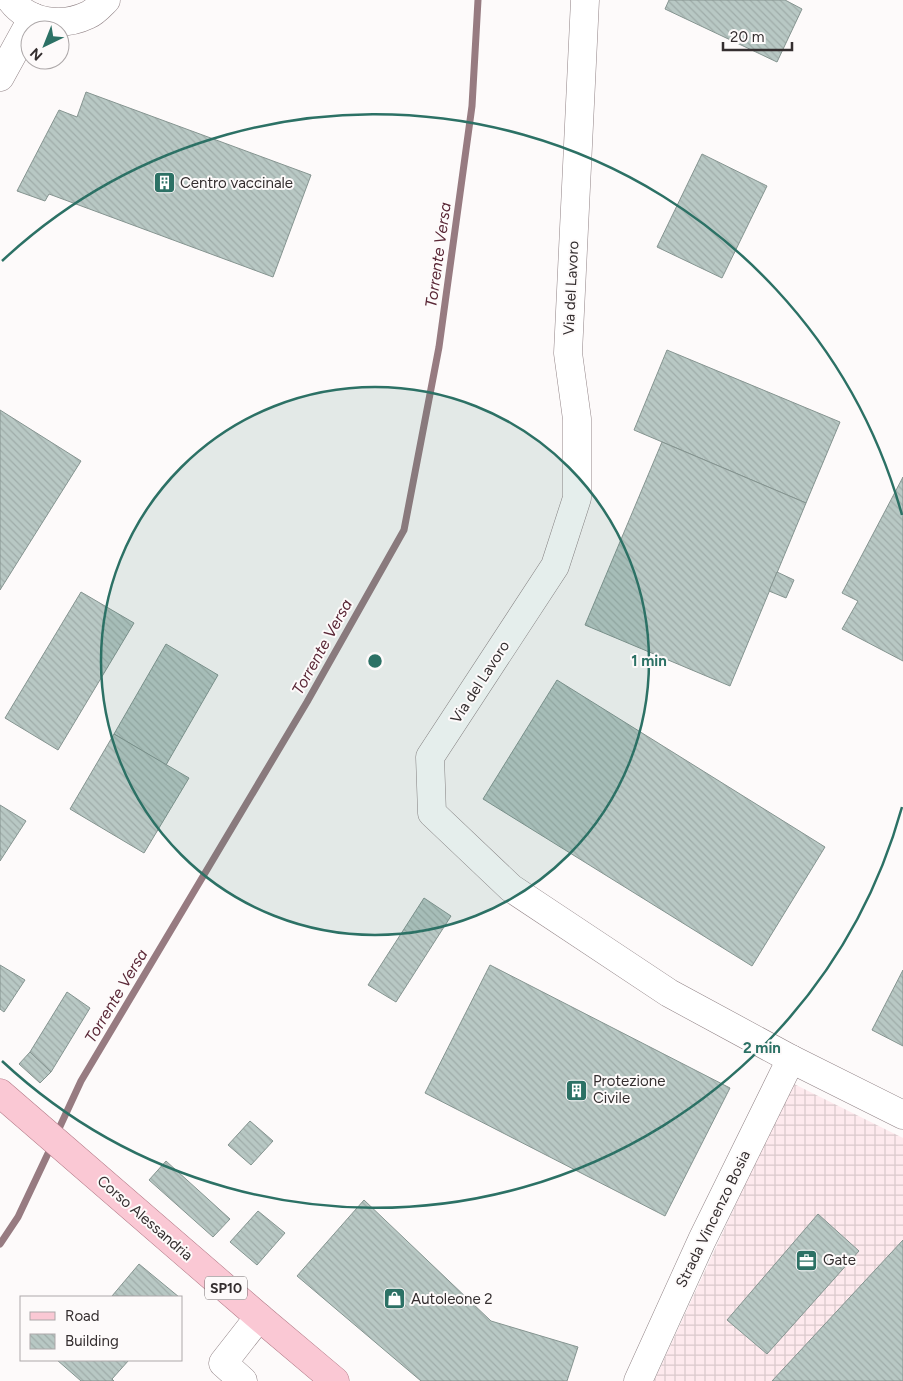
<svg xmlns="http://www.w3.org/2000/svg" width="903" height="1381" font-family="Figtree,sans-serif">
<defs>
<pattern id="industrial-grid" width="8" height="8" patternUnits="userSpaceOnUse" patternTransform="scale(1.25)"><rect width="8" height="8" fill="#feeaee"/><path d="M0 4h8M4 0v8" fill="none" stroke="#dac9cc"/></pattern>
<pattern id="building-back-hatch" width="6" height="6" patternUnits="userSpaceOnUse" patternTransform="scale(1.25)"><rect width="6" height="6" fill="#b8c8c4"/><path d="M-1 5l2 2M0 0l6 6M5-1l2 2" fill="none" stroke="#9faca9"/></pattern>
</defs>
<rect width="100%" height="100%" fill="#fdfafa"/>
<polygon fill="url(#industrial-grid)" points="792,1083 903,1138 903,1381 654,1381"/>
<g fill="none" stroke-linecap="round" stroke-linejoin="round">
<g stroke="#977b81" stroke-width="7">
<polyline points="56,1135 81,1081 307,702 404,530 439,347 472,106 478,0"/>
<polyline points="0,1244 18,1217 52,1145"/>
</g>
</g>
<g fill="url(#building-back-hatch)" stroke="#859490">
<polygon points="669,0 785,0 802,9 777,62 665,9"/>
<polygon points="86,92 311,175 273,277 49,194 45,201 17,191 59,110 77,117"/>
<polygon points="702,154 767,186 722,278 657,247"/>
<polygon points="667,350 840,422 806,503 634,430"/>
<polygon points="0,410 81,461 0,590"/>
<polygon points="662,442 806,503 730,686 585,625"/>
<polygon points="903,477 903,661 842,629 858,601 842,593"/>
<polygon points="777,572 794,580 786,598 769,591"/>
<polygon points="81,592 134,623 58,750 5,718"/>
<polygon points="166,644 218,675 166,765 114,734"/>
<polygon points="557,680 825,847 752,966 483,799"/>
<polygon points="114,734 189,778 144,853 70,809"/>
<polygon points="0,805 26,821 0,861"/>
<polygon points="424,898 451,916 396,1002 368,985"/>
<polygon points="0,965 25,980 4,1012 0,1009"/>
<polygon points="490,965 730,1088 665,1216 425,1093"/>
<polygon points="903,970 903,1046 872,1030"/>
<polygon points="67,992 90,1008 51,1072 30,1052"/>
<polygon points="30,1052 51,1072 40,1083 19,1064"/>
<polygon points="250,1121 273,1141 251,1165 228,1145"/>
<polygon points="166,1161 230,1219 213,1237 149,1180"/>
<polygon points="364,1200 491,1321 578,1347 567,1381 421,1381 297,1276"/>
<polygon points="258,1211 285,1233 257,1265 230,1242"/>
<polygon points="818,1214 859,1251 767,1354 727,1320"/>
<polygon points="903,1240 903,1381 772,1381"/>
<polygon points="139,1264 179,1297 112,1296"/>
<polygon points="57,1360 129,1360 112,1379 114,1381 81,1381"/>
</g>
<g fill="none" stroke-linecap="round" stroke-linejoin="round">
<defs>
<g id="minor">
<path d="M 11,0 C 29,24 63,27 88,15 C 95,12 101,5 106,0"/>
<polyline points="585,0 568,353 577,419 577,498 555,566 430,757 432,813 511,888 669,993 791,1059 903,1115"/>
<polyline points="0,77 33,17"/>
<polyline points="243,1381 223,1363 259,1317"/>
<polyline points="638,1381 702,1240 791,1059"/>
</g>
<polyline id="major" points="0,1093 259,1317 335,1381"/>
</defs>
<use href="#minor" stroke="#918386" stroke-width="29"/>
<use href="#major" stroke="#b37b88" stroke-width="29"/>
<use href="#minor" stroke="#fff" stroke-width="28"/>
<use href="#major" stroke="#fac8d4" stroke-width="28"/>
</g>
<circle cx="375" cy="661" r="274" fill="#2c7165" fill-opacity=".12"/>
<g fill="none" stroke="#2c7165" stroke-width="2.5">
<circle cx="375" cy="661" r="274"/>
<path d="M902 807A547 547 0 0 1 2 1061M2 261A547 547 0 0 1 902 515"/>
</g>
<defs>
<symbol id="building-square" viewBox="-11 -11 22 22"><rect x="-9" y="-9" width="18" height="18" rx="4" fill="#2c7165" stroke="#fdfafa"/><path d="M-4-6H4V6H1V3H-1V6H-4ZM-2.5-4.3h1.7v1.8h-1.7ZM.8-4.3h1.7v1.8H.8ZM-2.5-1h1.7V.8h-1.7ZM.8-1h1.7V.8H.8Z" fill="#fff"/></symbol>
<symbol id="office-square" viewBox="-11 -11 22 22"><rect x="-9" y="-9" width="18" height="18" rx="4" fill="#2c7165" stroke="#fdfafa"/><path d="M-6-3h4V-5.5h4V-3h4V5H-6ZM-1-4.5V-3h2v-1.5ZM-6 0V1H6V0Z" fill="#fff"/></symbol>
<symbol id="shop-square" viewBox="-11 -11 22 22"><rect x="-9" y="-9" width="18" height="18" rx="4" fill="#2c7165" stroke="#fdfafa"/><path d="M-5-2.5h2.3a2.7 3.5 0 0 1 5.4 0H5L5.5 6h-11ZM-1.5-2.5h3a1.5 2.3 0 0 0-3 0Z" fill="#fff"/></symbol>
</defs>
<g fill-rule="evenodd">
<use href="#building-square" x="152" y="170" width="25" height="25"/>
<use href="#building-square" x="564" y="1078" width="25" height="25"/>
<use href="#office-square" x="794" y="1248" width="25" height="25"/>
<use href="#shop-square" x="382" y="1286" width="25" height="25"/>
</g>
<g text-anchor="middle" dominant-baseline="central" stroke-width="4" stroke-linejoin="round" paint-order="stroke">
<rect fill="#fdfafa" stroke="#706b6c" stroke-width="1" x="205" y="1276.5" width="42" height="23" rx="4"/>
<g font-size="14" font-weight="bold" fill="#342e2f">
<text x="226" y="1288">SP10</text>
</g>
<g font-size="15" fill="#342e2f" stroke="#fdfafa" text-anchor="start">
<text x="180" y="183">Centro vaccinale</text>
<text x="593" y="1081">Protezione<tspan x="593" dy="17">Civile</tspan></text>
<text x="823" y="1260">Gate</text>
<text x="411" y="1299">Autoleone 2</text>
</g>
<g font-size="15" fill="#342e2f" stroke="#fdfafa">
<text transform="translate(571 288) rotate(-87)">Via del Lavoro</text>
<text transform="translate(480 682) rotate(-57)">Via del Lavoro</text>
<text transform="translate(145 1218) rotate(41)">Corso Alessandria</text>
<text transform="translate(713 1219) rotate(-64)">Strada Vincenzo Bosia</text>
</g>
<g font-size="16" font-style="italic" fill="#5a2736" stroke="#fdfafa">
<text transform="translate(438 255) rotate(-82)">Torrente Versa</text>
<text transform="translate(322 647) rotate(-61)">Torrente Versa</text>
<text transform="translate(116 996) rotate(-59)">Torrente Versa</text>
</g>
</g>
<circle cx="375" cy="661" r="8" fill="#2c7165" stroke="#fdfafa" stroke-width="2.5"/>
<g font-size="15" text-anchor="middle" font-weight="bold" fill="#2c7165" stroke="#fdfafa" stroke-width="4" stroke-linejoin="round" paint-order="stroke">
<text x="649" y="666">1 min</text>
<text x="762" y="1053">2 min</text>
</g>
<rect x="20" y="1296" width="162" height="65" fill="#fdfafa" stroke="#ada8a9"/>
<rect x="30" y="1312" width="25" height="8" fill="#fac8d4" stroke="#ada8a9"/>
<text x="65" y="1321" font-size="15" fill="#342e2f">Road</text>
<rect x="30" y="1334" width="25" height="15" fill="url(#building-back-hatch)" stroke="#ada8a9"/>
<text x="65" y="1346" font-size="15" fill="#342e2f">Building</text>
<g transform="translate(45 45) rotate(223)"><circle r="24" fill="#fdfafa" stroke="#ada8a9"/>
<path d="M0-4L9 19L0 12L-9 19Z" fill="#2c7165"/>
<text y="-8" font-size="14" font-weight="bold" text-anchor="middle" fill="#342e2f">N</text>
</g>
<path d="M723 42v8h69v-8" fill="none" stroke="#342e2f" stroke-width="2.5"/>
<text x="730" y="42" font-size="15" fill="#342e2f" stroke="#fdfafa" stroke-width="4" paint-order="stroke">20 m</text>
</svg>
